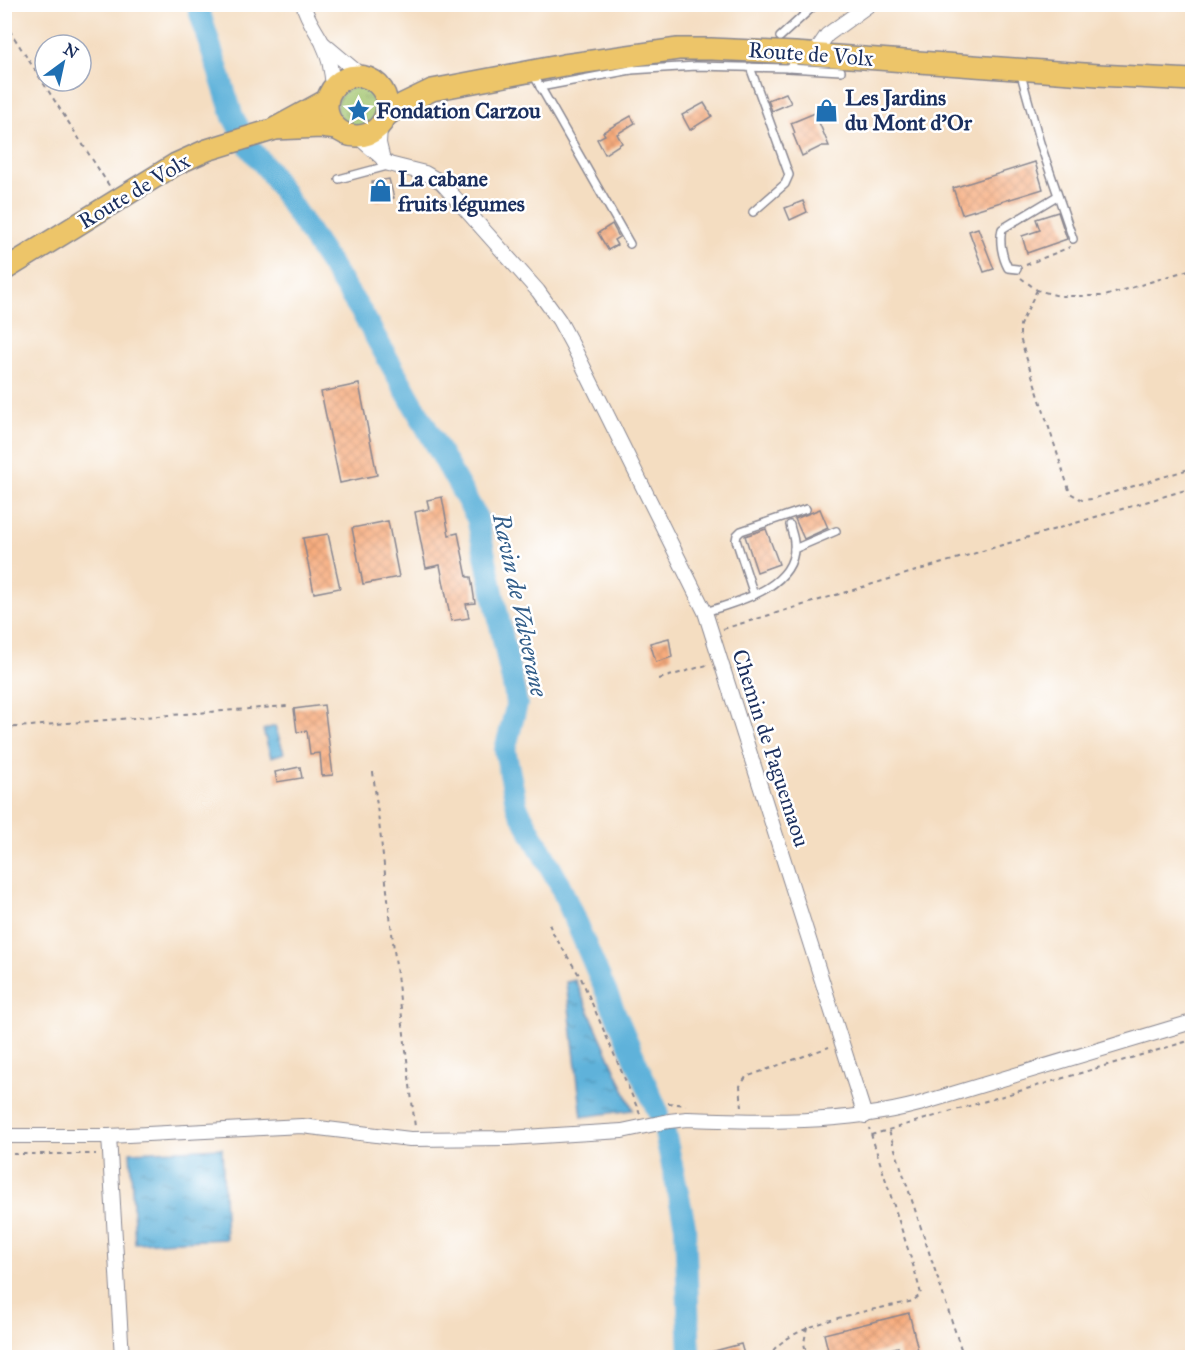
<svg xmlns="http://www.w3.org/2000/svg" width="1197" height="1362" font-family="'IM FELL Great Primer',serif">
<defs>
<pattern id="grass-tufts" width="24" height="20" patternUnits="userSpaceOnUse" patternTransform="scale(1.5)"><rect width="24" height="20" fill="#a3c56e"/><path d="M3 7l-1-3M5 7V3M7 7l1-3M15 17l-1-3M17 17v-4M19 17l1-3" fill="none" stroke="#84a05e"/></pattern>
<pattern id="water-ripples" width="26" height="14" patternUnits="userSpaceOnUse" patternTransform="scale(1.5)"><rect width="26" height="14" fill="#5eb2da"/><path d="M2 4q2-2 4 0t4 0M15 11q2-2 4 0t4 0" fill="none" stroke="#4d91b4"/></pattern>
<pattern id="building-cross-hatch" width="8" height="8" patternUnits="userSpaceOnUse" patternTransform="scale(1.5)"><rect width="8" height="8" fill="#f7ac7d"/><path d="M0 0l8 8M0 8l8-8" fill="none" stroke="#d3946e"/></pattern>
</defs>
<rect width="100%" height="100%" fill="#fff"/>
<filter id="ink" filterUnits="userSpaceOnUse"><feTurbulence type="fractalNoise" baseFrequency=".0167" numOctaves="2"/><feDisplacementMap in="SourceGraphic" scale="12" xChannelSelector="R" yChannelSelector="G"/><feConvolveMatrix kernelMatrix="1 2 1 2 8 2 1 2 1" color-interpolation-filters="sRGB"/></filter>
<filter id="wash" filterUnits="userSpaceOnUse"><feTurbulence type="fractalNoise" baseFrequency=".008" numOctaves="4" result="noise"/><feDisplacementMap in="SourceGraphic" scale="24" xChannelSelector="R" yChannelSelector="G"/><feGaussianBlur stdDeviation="1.35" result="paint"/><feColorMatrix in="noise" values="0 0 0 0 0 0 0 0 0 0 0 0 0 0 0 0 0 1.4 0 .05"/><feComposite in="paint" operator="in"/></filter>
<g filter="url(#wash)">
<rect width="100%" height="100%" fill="#f4ddc1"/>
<circle fill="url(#grass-tufts)" stroke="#5f7a66" stroke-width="1.5" cx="357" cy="107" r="20"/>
<g fill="url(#water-ripples)" stroke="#3c709c" stroke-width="1.5">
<polygon points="275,726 284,753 271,757 263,730"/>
<polygon points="575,980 633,1110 582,1117 566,982"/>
<polygon points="222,1148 226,1239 135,1243 130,1152"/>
</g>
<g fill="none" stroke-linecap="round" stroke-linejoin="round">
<g stroke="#5eb2da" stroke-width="22">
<polyline points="197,4 233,117 250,148 269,171 362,313 477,518 517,704 505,750 517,807 559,883 658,1112"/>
<polyline points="665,1133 685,1225 690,1358"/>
</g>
</g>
<g id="blocks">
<g fill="url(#building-cross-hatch)">
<polygon points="786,93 791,103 772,111 768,100"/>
<polygon points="704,103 712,116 690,130 682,115"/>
<polygon points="815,113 829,146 822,146 802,156 793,134 795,133 791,123"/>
<polygon points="631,116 635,123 617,134 622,143 605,154 597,139 605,135 603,132"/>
<polygon points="1035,162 1043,189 962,214 953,188"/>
<polygon points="389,179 394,198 376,201 372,182"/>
<polygon points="803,201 807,212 790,220 785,208"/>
<polygon points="1058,212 1067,239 1027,253 1022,236 1040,230 1036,219"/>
<polygon points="612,224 619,237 614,240 617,245 608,250 598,233"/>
<polygon points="978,228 994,269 984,272 969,231"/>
<polygon points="359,384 377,475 340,483 321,392"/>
<polygon points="442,497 449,535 458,533 467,577 471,577 475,603 466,604 469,618 451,621 440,565 426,568 415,512 429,509 427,500"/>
<polygon points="820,509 828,528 804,539 795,519"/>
<polygon points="388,521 399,577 363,584 352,528"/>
<polygon points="766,529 779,564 757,572 745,536"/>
<polygon points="328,534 340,588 314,593 303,538"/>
<polygon points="669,638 672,657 656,662 650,643"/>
<polygon points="324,705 333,775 322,776 320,753 310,754 307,731 297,732 294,709"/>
<polygon points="300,767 302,778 277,782 275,772"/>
<polygon points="909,1313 920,1358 901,1358 898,1347 859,1358 830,1358 824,1334"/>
<polygon points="741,1344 745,1358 704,1358 703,1354"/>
</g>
</g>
</g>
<g filter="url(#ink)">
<use href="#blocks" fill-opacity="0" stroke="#888690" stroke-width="1.5"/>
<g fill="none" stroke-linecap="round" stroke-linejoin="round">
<defs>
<g id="service">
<polyline points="780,37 816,4"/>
<polyline points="750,67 789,175 785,184 753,212"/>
<polyline points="788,68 841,71"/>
<polyline points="631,70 696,66 788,68 793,64 794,57"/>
<polyline points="1020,71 1040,143 1073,239"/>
<polyline points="533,74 630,244"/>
<polyline points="540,87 631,70 632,68"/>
<polyline points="339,179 391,165"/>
<path d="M 1017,269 L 1008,268 C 1002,257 999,241 1002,229 L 1057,196"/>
<polyline points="794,549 836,531"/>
<polyline points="754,595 736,540 737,535 741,531 806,509"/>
<path d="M 705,612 C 737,602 798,587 794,543 C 794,537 791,531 790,525"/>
</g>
<g id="minor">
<path d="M 303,4 C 307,19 315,29 322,42 C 329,56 332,72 333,88"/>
<polyline points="324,44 362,76"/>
<polyline points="814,54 827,35 870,4"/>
<polyline points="380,127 379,143 383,160"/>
<polyline points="358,137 389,164 425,173 441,182 538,291 559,320 572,344 705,612 865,1116"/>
<path d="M 4,1136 L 109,1136 L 302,1126 L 410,1139 L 508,1138 L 622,1131 L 669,1121 L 687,1119 C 764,1122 844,1124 919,1104 L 1192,1022"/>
<polyline points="109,1136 122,1358"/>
</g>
<g id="primary">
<circle cx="357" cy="106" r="30"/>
<polyline points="386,116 403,104 432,90 564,65 678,49 711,49 795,53 1098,75 1192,80"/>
<polyline points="275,129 321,127 337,129"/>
<polyline points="4,270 176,164 207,150 272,130 327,100"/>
</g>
</defs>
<use href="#service" stroke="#888690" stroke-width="10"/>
<use href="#minor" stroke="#888690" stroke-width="16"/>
<use href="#primary" stroke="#888690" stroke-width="24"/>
<g stroke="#888690" stroke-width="2" stroke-dasharray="4.5 4.5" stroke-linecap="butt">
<polyline points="8,4 6,13 8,28 110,187"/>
<polyline points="4,40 11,32"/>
<polyline points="1026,265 1070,247"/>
<polyline points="1021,278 1037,290 1059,296 1105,296 1192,269"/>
<polyline points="1037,290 1020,325 1020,338 1070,493 1082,500 1092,499 1192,468"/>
<polyline points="723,629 1192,488"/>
<polyline points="659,679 707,665"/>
<polyline points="4,728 287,706"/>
<polyline points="373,772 415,1127"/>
<polyline points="549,924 554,935 581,978 640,1114"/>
<polyline points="668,1103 686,1105"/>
<polyline points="742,1107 740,1086 746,1077 829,1047"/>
<polyline points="889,1131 964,1358"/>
<polyline points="871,1135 1192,1040"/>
<polyline points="4,1154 96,1154"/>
<polyline points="807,1327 804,1343 807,1358"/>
<path d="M 768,1358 C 786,1322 875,1310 913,1301 L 921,1294 L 914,1268 L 869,1128"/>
</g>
<use href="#service" stroke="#fff" stroke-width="7"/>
<use href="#minor" stroke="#fff" stroke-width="14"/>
<use href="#primary" stroke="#edc569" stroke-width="21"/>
</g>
</g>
<defs>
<symbol id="sight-bare" viewBox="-9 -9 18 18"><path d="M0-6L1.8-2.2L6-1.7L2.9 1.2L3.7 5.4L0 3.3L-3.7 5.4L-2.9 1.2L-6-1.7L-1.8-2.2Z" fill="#1f6fb2" stroke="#fff" stroke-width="2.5" paint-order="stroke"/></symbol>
<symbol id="shop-bare" viewBox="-9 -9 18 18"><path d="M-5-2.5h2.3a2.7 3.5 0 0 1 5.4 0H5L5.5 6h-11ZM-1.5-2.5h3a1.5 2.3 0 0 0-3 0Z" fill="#1f6fb2" stroke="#fff" stroke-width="2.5" paint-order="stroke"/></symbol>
</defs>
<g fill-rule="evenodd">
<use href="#sight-bare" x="342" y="94" width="33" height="33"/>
<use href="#shop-bare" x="810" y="94" width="33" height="33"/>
<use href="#shop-bare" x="364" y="174" width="33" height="33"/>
</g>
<g text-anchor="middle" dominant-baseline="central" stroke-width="5" stroke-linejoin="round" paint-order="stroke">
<g font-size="22" fill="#1b2f5e" stroke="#fff">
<text transform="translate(811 54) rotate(4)">Route de Volx</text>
<text transform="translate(134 191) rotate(-31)">Route de Volx</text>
<text transform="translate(771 748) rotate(72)">Chemin de Paguemaou</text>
</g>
<g font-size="22" font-weight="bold" fill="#1b2f5e" stroke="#fff" text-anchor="start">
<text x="845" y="97">Les Jardins<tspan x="845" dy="25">du Mont d'Or</tspan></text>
<text x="376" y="110">Fondation Carzou</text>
<text x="398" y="178">La cabane<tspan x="398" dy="25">fruits légumes</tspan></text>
</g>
<g font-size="24" font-style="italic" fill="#325d89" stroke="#fff">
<text transform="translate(520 605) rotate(78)">Ravin de Valverane</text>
</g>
</g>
<rect width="1197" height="1362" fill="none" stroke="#fff" stroke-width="24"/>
<g transform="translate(63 63) rotate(33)"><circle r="28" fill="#ffffff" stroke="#a4acbf" stroke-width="1.5"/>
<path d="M0-4.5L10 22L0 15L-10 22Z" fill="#1f6fb2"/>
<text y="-9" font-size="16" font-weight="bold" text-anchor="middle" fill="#1b2f5e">N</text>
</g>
</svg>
